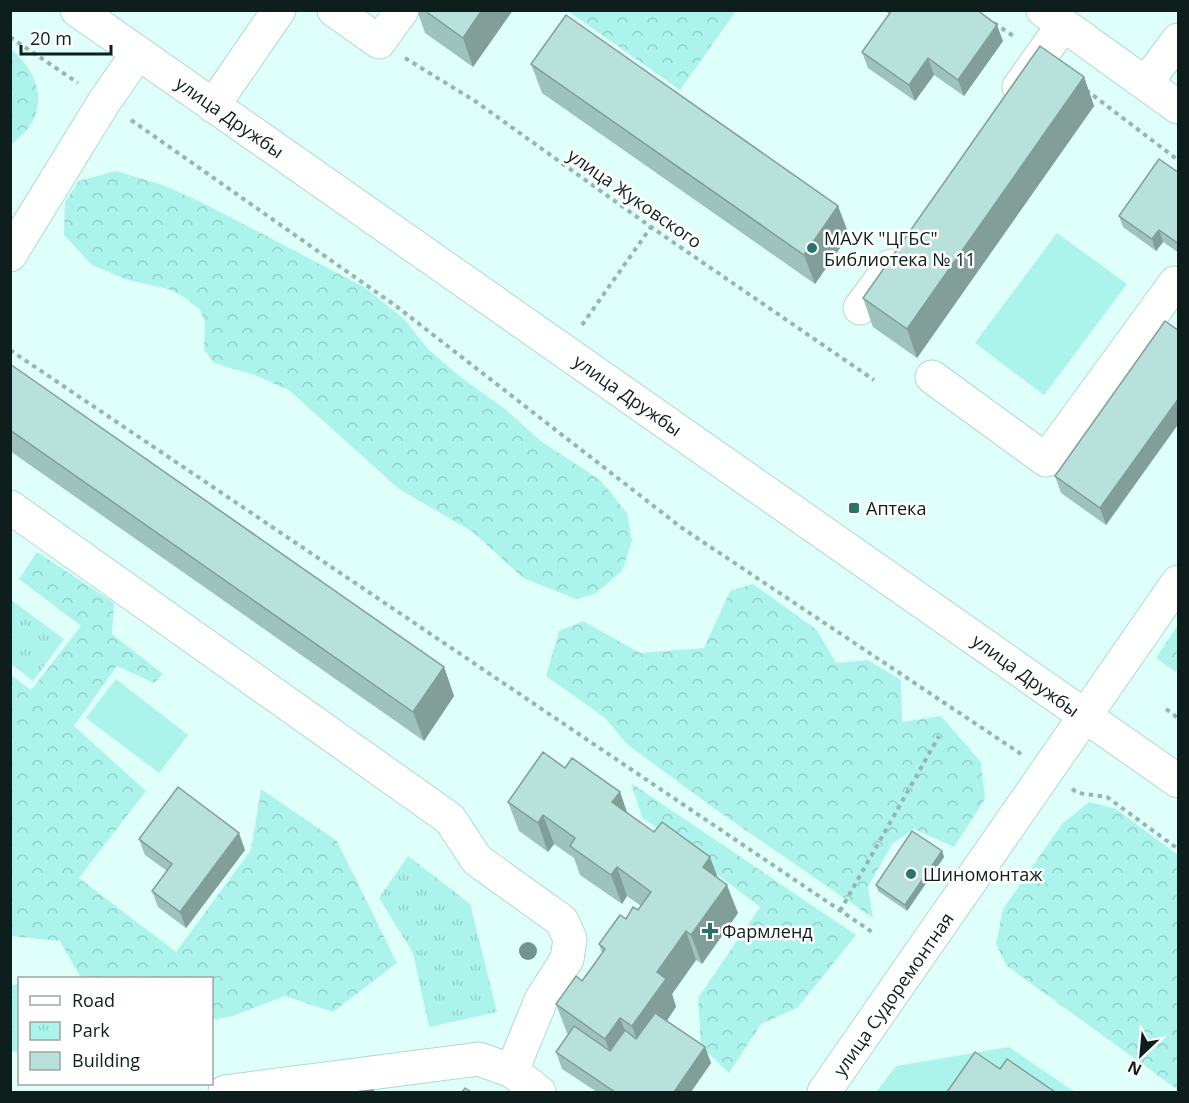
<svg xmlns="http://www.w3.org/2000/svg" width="1189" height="1103" font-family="'Open Sans',sans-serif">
<defs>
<pattern id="forest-crowns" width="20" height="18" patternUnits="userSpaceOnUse" patternTransform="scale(1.5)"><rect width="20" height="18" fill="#abf3eb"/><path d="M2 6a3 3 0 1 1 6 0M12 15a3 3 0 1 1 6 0" fill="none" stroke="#92d0c9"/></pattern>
<pattern id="park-tufts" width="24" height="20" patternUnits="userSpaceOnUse" patternTransform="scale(1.5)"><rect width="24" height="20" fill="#abf3eb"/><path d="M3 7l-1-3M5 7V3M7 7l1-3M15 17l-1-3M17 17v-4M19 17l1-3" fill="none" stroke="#92d0c9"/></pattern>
</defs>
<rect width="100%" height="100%" fill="#defffa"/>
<g fill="#abf3eb">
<polygon points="1057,233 1127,284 1044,395 975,343"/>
<polygon points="116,679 188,735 159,773 86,718"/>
<polygon points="1009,1047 1075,1092 876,1092 896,1066"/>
</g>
<g fill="url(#forest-crowns)">
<polygon points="568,11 736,11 680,90"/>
<path d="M 11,49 C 44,77 50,118 11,144 Z"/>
<polygon points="116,171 163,185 203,203 364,287 404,319 428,349 459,376 505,409 542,442 600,480 627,513 632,541 622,571 595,594 576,599 523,578 473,532 399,489 289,390 254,375 214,363 204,350 205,322 200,310 184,297 168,289 128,280 92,265 64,235 65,202 79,181"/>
<polygon points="37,552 114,603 112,634 163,674 154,683 117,666 74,726 146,791 79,878 176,952 251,850 261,789 337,841 397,963 333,1012 285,996 232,1016 212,1020 212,978 81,978 60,941 11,936 11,675 31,690 81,626 19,579"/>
<polygon points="753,584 817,630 836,663 868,660 901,680 902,722 941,716 981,762 985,799 954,847 914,829 892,844 868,887 873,918 715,809 628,745 604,717 546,676 559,631 583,621 640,653 704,648 730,591"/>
<polygon points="1178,625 1178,668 1176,672 1156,658"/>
<polygon points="631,783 856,935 797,1008 761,1024 729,1073 701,1046 698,998 760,907 642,817"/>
<polygon points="1089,802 1116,809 1178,855 1178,1090 1007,966 996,944 1003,909 1062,824"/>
</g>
<g fill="url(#park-tufts)">
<polygon points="11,600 64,639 33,681 11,664"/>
<polygon points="408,856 470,904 497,1012 429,1027 413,953 379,898"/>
<polygon points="19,984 19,1051 11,1052 11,985"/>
</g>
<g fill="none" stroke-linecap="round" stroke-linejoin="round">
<defs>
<g id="minor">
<polyline points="334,10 379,42 402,10"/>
<polyline points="1043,10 1178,107"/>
<polyline points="1146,83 1178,40"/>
<polyline points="1019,87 1063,25"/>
<polyline points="213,106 279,10"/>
<polyline points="10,255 104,102 138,53"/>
<polyline points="860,308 891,266"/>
<polyline points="932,377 1046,460 1175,283 1178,285"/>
<polyline points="10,507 450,819 477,860 562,921 570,939 567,959 541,1000 512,1071 539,1092"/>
<polyline points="225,1092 479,1059 512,1071"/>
<polyline points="824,1092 1178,582"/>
</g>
<polyline id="major" points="77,10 1178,781"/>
</defs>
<use href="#minor" stroke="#b0d8d3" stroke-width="35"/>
<use href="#major" stroke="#b0d8d3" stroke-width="35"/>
<g stroke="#9ab5b1" stroke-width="4" stroke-dasharray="4.5 4.5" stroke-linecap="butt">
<polyline points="994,23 1015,37"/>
<polyline points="10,37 78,83"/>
<polyline points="405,58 475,101 651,227 874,380"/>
<polyline points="1086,90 1178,160"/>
<polyline points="131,120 396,306 682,528 1021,754"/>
<polyline points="582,325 651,227"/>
<polyline points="10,350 875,934"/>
<polyline points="1166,709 1178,718"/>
<polyline points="1072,789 1078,793 1107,797 1178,849"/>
<polyline points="840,911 939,736"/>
</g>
<use href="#minor" stroke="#fff" stroke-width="33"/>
<use href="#major" stroke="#fff" stroke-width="33"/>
</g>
<circle fill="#719490" cx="528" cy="951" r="9"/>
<g fill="#9ec2bc">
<polygon points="417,10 513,10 473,67 425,33"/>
<polygon points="884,10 977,10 1003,41 964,96 934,75 915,101 868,68 862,52 889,14"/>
<polygon points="531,64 838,206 849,235 815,284 542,93"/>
<polygon points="1084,77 1094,106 917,358 873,327 863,298"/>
<polygon points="1179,173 1179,253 1163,242 1156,251 1123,227 1119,216"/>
<polygon points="1179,331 1179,423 1106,525 1061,493 1055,476"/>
<polygon points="10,364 444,667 454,696 424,741 10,451"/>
<polygon points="565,768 620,792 627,813 718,878 738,913 702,964 696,960 672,994 676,1007 667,1021 705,1047 711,1063 691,1092 597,1092 562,1069 556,1052 568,1034 567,1033 556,1004 582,981 602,953 599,944 626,919 638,910 641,906 627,896 622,904 580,875 574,858 554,844 548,852 519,831 508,802"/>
<polygon points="139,839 245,850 186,928 158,907 152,891 167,871 145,855"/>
<polygon points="942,851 944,857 907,911 878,891 876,885"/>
</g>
<g fill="#819e99">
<polygon points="482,10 513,10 473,67 463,38"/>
<polygon points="997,25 1003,41 964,96 958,80"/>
<polygon points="928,58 934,75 915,101 909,85"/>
<polygon points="1084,77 1094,106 917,358 907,329"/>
<polygon points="838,206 849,235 815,284 804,255"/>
<polygon points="1159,230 1163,242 1156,251 1152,239"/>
<polygon points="1179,398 1179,423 1106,525 1100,508"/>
<polygon points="444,667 454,696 424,741 413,712"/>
<polygon points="620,792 630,821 612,802"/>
<polygon points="543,815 554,844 548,852 538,823"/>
<polygon points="239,833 245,850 186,928 180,912"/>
<polygon points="942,851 944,857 907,911 905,905"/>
<polygon points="710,857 721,886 703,867"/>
<polygon points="617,867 627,896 622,904 611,875"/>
<polygon points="727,885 738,913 702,964 691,935"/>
<polygon points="686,931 696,960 672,994 676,1007 642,1055 632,1026 657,972"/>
<polygon points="620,1018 631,1047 616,1068 605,1039"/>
<polygon points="705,1047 711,1063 691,1092 674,1092"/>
</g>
<g fill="#b8e1db" stroke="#819e99" stroke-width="1.5">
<polygon points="424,10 482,10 463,38"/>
<polygon points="892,10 977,10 997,25 958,80 928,58 909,85 862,52"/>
<polygon points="566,15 838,206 804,255 531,64"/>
<polygon points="1040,46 1084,77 907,329 863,298"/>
<polygon points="1159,159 1179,173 1179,244 1159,230 1152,239 1119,216"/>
<polygon points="1165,321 1179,331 1179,398 1100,508 1055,476"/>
<polygon points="10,364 444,667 413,712 10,430"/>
<polygon points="543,752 565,768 572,758 620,792 612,802 654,832 662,822 710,857 703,867 727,885 691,935 686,931 657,972 666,979 632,1026 620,1018 605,1039 556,1004 576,976 582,981 593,966 605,949 599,944 620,915 626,919 633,907 638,910 651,892 617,867 611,875 570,846 575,838 543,815 538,823 508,802"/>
<polygon points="178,787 239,833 180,912 152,891 172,864 139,839"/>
<polygon points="912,831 942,851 905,905 876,885"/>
<polygon points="655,1013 705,1047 674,1092 615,1092 556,1052 574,1026 610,1051 625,1030 636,1039"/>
<polygon points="975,1052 1000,1069 1007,1059 1055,1092 947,1092"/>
<polygon points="465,1088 471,1092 462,1092"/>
<polygon points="373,1090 373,1092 354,1092"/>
</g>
<g fill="#2a726c" stroke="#fff" stroke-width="2">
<circle cx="812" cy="248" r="6"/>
<rect x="848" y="502" width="12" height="12" rx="3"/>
<circle cx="911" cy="874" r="6"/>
<path d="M707 922h6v6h6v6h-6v6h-6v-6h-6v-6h6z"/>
</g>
<g text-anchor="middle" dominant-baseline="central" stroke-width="5" stroke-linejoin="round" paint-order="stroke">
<g font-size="18" fill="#0e1e1c" stroke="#fff">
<text transform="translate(230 117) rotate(35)">улица Дружбы</text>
<text transform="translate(635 198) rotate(35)">улица Жуковского</text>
<text transform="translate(628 395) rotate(35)">улица Дружбы</text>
<text transform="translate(1026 675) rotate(36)">улица Дружбы</text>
<text transform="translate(893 994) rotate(-55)">улица Судоремонтная</text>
</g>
<g font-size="18" fill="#0e1e1c" stroke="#fff" text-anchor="start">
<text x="824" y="238">МАУК "ЦГБС"<tspan x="824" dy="21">Библиотека № 11</tspan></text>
<text x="866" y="508">Аптека</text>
<text x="923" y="874">Шиномонтаж</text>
<text x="722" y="931">Фармленд</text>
</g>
</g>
<rect width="1189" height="1103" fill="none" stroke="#0e1e1c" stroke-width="24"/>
<rect x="18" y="977" width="195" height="108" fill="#ffffff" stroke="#9fa5a4" stroke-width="1.5"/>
<rect x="30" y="996" width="30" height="9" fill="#ffffff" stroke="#9fa5a4" stroke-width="1.5"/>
<text x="72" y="1007" font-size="18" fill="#0e1e1c">Road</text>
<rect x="30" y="1022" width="30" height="18" fill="url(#park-tufts)" stroke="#9fa5a4" stroke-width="1.5"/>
<text x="72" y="1037" font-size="18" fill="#0e1e1c">Park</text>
<rect x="30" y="1052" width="30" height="18" fill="#b8e1db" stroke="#9fa5a4" stroke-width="1.5"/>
<text x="72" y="1067" font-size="18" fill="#0e1e1c">Building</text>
<g transform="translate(1141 1055) rotate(206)" stroke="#ffffff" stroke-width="4.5" paint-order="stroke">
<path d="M0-4.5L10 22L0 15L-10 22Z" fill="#0e1e1c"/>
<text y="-9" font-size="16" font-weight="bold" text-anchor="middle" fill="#0e1e1c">N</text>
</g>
<path d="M21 45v9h90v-9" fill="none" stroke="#0e1e1c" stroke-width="3"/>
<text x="30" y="45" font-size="18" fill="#0e1e1c" stroke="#ffffff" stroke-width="4.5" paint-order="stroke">20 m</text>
</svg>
